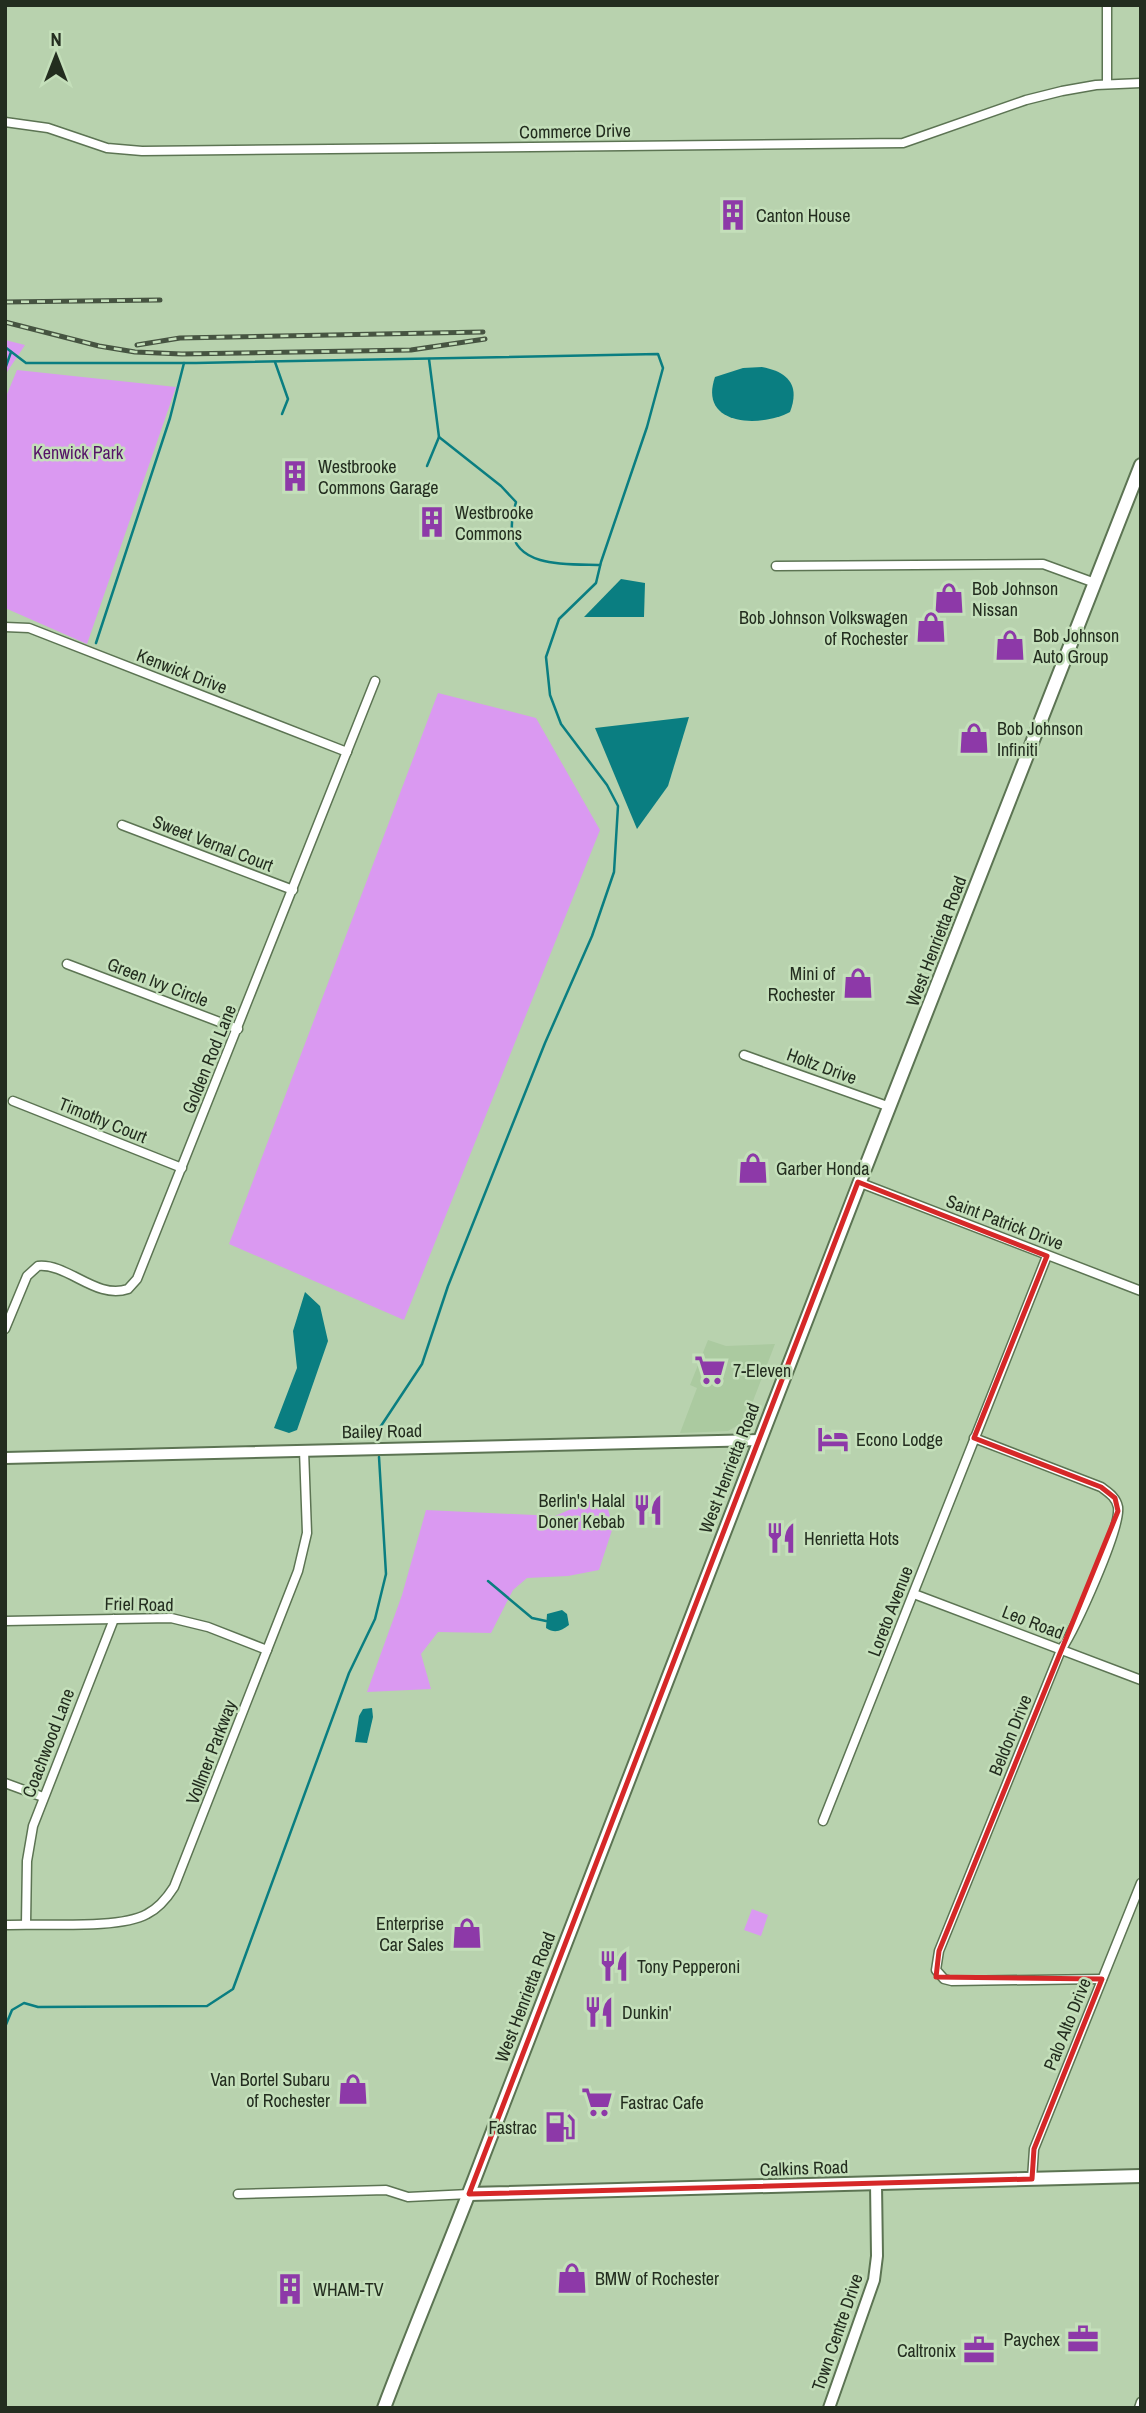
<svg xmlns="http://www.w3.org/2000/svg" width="1146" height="2413" font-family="'Archivo Narrow',sans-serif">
<rect width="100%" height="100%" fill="#b8d2ae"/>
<polygon fill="#abcaa0" points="708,1340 726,1346 775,1344 748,1414 742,1423 728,1431 680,1433 697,1388 690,1385"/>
<g fill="#da99f1">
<polygon points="5,340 25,345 5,375"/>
<polygon points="17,370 176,387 87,644 5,608 5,399"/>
<polygon points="438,693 536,718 600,830 404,1320 229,1244"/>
<polygon points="590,1501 606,1502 613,1527 599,1570 568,1576 527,1578 513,1590 491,1633 438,1632 421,1654 431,1689 367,1692 402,1595 426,1510 555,1516"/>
<polygon points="752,1909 768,1915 761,1936 744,1930"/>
</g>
<g fill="#0a7e81">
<path d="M 762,367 C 789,372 800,386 790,412 C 760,428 698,426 715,377 L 743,368 Z"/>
<polygon points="621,579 645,583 644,617 584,617"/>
<polygon points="689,717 668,786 637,829 595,728"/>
<polygon points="305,1292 320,1306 328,1341 297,1430 289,1433 274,1428 297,1368 293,1331"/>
<path d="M 562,1610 L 567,1614 L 569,1625 C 561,1631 555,1634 546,1628 L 547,1614 Z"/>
<polygon points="372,1708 373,1717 367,1743 355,1742 359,1716 363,1709"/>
</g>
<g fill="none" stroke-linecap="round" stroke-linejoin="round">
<g stroke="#0a7e81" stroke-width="2.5">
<polyline points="5,347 26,363 196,363 658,354 663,368 647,427 601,562 596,583 559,619 546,657 550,695 561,724 607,785 618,806 614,872 592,936 545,1043 448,1286 422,1364 377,1432"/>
<path d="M 429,359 L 439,437 L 501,486 L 516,502 C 514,510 511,520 512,529 C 515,569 572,564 600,565"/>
<polyline points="275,362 288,399 282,414"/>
<polyline points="5,369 11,352"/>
<polyline points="427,466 439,437"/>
<polyline points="96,643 170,418 184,363"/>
<polyline points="488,1581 532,1618 546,1621"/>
<polyline points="5,2027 12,2010 24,2003 38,2007 207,2006 233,1989 349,1673 375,1619 386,1574 379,1457"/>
</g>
<defs>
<g id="minor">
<polyline points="1107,5 1107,84"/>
<polyline points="5,122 48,128 107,148 142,151 903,143 1026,100 1062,91 1096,85 1141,83"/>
<polyline points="776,566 1043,564 1095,583"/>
<polyline points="5,627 29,628 347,752"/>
<polyline points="122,825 293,890"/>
<polyline points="67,964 238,1029"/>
<polyline points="744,1055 890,1107"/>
<polyline points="13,1101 182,1168"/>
<polyline points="858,1182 1141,1291"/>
<path d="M 5,1329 L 27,1276 L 38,1266 C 68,1263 96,1300 128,1289 L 137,1279 L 375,681"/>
<path d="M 974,1438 L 1101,1487 C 1109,1493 1116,1497 1118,1507 C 1121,1529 1075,1629 1061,1650 L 939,1951 L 936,1970 L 944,1979 L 952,1981 L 1102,1979"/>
<polyline points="914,1594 1141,1680"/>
<polyline points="5,1621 171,1618 208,1627 267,1650"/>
<polyline points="5,1783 43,1797"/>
<polyline points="823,1821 1047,1256"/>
<polyline points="26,1924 27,1861 33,1826 114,1619"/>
<path d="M 5,1925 C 42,1923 118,1930 147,1914 C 159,1908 167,1898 174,1887 L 298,1571 L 307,1533 L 304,1450"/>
<polyline points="1032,2179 1034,2149 1141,1883"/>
<polyline points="238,2194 386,2190 408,2197 469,2194"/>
<polyline points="1139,2408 1141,2402"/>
</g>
<g id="tertiary">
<polyline points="5,1458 760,1440"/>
<polyline points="829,2408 874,2280 877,2256 876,2184"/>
</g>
<polyline id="secondary" points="469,2194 1141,2176"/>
<path id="primary" d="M 384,2408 C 416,2323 452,2239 484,2154 C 699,1590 920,1027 1141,465"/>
</defs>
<use href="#minor" stroke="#5c7453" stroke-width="11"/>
<use href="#tertiary" stroke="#5c7453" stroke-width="14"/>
<use href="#secondary" stroke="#5c7453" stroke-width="16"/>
<use href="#primary" stroke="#5c7453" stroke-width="16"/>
<use href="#minor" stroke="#fff" stroke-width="8"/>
<use href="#tertiary" stroke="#fff" stroke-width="10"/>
<use href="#secondary" stroke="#fff" stroke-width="12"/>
<use href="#primary" stroke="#fff" stroke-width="12"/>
<defs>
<g id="rail">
<polyline points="5,302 160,300"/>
<polyline points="5,322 99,346 135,352 182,354 411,350 485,339"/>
<polyline points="137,345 180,338 483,332"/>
</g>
</defs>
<use href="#rail" stroke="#465441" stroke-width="5"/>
<use href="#rail" stroke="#c4dfba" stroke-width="2.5" stroke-dasharray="8" stroke-linecap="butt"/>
</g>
<path fill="none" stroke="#d62828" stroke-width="5" stroke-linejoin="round" d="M 858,1182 L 1047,1256 L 974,1438 L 1101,1487 L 1115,1498 L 1118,1511 L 939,1951 L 936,1977 L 1102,1979 L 1034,2149 L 1032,2179 L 469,2194 Z"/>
<defs>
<symbol id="building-bare" viewBox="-9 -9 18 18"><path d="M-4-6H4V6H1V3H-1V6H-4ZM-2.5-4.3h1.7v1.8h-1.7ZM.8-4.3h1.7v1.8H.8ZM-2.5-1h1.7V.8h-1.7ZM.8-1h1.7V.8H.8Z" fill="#8d39a8" stroke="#c4dfba" stroke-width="2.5" paint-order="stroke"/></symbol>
<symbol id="shop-bare" viewBox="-9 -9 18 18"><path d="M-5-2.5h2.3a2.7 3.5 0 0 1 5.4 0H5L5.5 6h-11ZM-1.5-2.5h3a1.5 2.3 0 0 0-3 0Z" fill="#8d39a8" stroke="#c4dfba" stroke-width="2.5" paint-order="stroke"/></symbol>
<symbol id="supermarket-bare" viewBox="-9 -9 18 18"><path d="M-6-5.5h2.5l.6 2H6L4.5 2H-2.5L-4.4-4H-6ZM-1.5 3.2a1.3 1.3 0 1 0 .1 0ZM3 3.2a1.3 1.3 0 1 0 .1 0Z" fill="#8d39a8" stroke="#c4dfba" stroke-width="2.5" paint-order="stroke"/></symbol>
<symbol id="hotel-bare" viewBox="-9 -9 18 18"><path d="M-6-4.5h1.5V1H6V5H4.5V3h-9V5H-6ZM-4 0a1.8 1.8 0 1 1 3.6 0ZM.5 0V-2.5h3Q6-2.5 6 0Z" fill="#8d39a8" stroke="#c4dfba" stroke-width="2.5" paint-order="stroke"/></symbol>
<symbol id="restaurant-bare" viewBox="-9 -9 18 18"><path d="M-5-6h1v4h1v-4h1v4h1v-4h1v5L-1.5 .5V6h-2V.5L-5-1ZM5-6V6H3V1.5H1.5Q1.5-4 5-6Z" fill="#8d39a8" stroke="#c4dfba" stroke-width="2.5" paint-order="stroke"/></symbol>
<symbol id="fuel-bare" viewBox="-9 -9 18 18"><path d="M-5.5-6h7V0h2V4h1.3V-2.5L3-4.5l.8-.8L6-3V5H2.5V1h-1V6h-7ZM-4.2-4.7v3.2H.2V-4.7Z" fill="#8d39a8" stroke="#c4dfba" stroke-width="2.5" paint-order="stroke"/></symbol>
<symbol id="office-bare" viewBox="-9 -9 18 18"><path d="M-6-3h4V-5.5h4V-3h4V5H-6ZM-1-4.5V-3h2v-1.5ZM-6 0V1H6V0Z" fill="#8d39a8" stroke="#c4dfba" stroke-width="2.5" paint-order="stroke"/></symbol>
</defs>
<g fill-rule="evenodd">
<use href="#building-bare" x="711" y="193" width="44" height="44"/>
<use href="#building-bare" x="273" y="454" width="44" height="44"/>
<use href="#building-bare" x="410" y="500" width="44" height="44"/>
<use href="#shop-bare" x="927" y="576" width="44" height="44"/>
<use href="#shop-bare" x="909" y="605" width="44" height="44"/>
<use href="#shop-bare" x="988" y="623" width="44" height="44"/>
<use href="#shop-bare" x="952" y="716" width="44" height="44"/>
<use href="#shop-bare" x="836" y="961" width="44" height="44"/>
<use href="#shop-bare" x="731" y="1146" width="44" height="44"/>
<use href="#supermarket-bare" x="688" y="1348" width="44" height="44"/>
<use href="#hotel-bare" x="811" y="1417" width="44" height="44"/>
<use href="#restaurant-bare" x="626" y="1488" width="44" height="44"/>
<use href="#restaurant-bare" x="759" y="1516" width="44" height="44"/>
<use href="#shop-bare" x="445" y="1911" width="44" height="44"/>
<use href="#restaurant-bare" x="592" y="1944" width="44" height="44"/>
<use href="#restaurant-bare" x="577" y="1990" width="44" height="44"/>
<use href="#shop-bare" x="331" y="2067" width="44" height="44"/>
<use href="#supermarket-bare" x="575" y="2080" width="44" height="44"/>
<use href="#fuel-bare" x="538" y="2105" width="44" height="44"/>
<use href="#shop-bare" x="550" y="2256" width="44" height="44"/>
<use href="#building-bare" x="268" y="2267" width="44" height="44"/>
<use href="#office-bare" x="1061" y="2317" width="44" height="44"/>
<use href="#office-bare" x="957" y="2328" width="44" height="44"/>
</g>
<g text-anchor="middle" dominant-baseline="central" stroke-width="5" stroke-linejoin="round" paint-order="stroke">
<g font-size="18" fill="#232d1f" stroke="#c4dfba">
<text transform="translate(575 131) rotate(-1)">Commerce Drive</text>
<text transform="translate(182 671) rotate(21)">Kenwick Drive</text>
<text transform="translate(213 843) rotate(21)">Sweet Vernal Court</text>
<text transform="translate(936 941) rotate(-69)">West Henrietta Road</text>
<text transform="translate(158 982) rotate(21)">Green Ivy Circle</text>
<text transform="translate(209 1059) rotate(-68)">Golden Rod Lane</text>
<text transform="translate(822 1066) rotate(20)">Holtz Drive</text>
<text transform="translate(103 1120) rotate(22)">Timothy Court</text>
<text transform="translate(1005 1222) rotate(21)">Saint Patrick Drive</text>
<text transform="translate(382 1431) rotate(-1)">Bailey Road</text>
<text transform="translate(729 1468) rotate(-69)">West Henrietta Road</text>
<text transform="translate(139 1604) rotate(1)">Friel Road</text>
<text transform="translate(890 1611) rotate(-69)">Loreto Avenue</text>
<text transform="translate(1033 1622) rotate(21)">Leo Road</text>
<text transform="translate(1010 1735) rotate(-68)">Beldon Drive</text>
<text transform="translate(48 1743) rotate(-69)">Coachwood Lane</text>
<text transform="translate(211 1752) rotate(-69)">Vollmer Parkway</text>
<text transform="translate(525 1997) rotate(-69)">West Henrietta Road</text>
<text transform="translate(1067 2024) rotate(-68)">Palo Alto Drive</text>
<text transform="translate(804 2168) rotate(-2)">Calkins Road</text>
<text transform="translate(837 2332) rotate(-71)">Town Centre Drive</text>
</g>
<g font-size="18" fill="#232d1f" stroke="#c4dfba" text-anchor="start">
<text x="756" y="215">Canton House</text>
<text x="318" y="466">Westbrooke<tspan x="318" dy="21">Commons Garage</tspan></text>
<text x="455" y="512">Westbrooke<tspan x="455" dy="21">Commons</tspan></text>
<text x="972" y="588">Bob Johnson<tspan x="972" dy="21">Nissan</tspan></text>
<text x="908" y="617" text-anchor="end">Bob Johnson Volkswagen<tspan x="908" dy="21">of Rochester</tspan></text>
<text x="1033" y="635">Bob Johnson<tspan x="1033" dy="21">Auto Group</tspan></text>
<text x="997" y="728">Bob Johnson<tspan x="997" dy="21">Infiniti</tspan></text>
<text x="835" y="973" text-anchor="end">Mini of<tspan x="835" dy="21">Rochester</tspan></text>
<text x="776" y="1168">Garber Honda</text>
<text x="733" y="1370">7-Eleven</text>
<text x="856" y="1439">Econo Lodge</text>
<text x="625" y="1500" text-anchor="end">Berlin's Halal<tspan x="625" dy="21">Doner Kebab</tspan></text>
<text x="804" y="1538">Henrietta Hots</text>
<text x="444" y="1923" text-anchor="end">Enterprise<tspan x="444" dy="21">Car Sales</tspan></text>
<text x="637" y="1966">Tony Pepperoni</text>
<text x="622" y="2012">Dunkin'</text>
<text x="330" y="2079" text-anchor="end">Van Bortel Subaru<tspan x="330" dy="21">of Rochester</tspan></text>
<text x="620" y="2102">Fastrac Cafe</text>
<text x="537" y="2127" text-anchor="end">Fastrac</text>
<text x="595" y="2278">BMW of Rochester</text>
<text x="313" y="2289">WHAM-TV</text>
<text x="1060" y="2339" text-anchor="end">Paychex</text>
<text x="956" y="2350" text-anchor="end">Caltronix</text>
</g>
<g font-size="18" fill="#541267" stroke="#c4dfba">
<text x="78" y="452">Kenwick Park</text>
</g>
</g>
<rect width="1146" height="2413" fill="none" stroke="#232d1f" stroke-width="14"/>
<g transform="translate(56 56)" stroke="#c4dfba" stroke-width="5" paint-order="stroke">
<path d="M0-5L12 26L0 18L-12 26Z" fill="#232d1f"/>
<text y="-10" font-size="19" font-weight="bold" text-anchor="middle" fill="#232d1f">N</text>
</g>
</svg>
